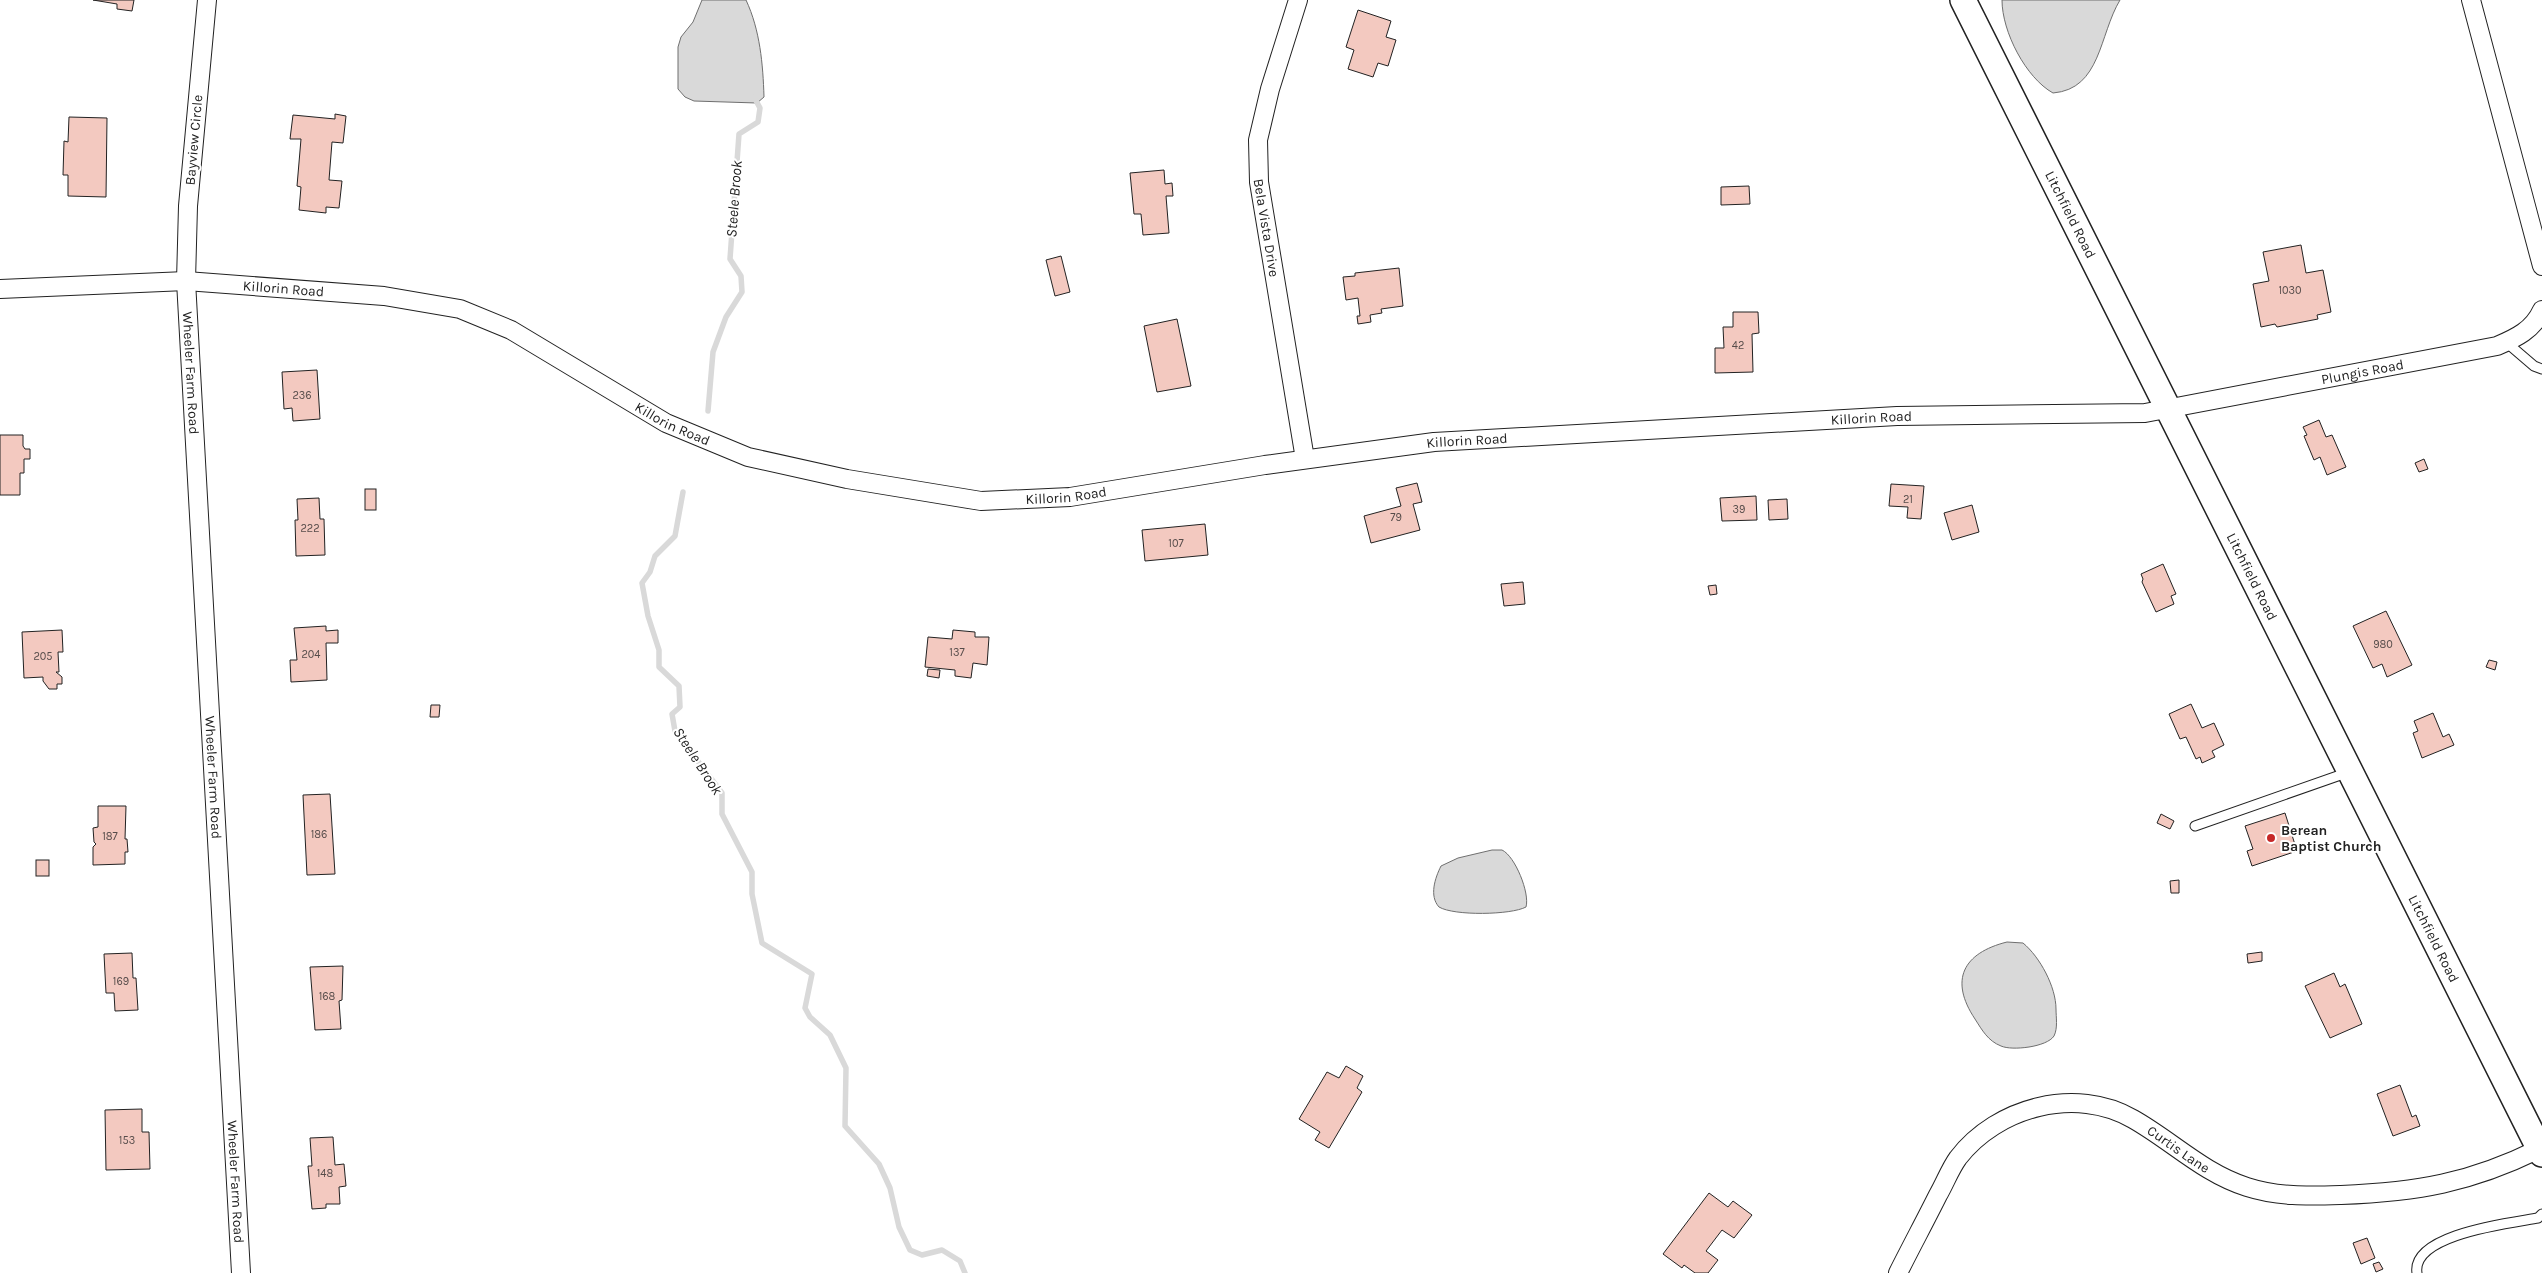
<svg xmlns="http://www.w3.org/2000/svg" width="2542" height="1273" font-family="Karla,sans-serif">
<rect width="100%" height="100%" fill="#fff"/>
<g fill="#d9d9d9" stroke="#6f6f6f">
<path d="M 702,0 L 746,0 C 760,30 763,64 764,97 L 757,103 L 694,101 L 685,97 L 678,89 L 678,47 L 681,37 L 693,22 Z"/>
<path d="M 2002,0 L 2120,0 C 2099,35 2101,89 2053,93 C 2026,78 2002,32 2002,0 Z"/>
<path d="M 1492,850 L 1502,850 C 1515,856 1530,893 1526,907 C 1511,915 1454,916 1439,907 C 1429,896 1435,878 1441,866 L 1458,858 Z"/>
<path d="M 2007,942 L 2023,943 C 2040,957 2056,987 2056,1009 C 2056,1017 2058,1028 2054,1036 C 2047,1047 2012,1051 2001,1046 C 1988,1041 1982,1030 1975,1019 C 1949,980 1963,953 2007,942 Z"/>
</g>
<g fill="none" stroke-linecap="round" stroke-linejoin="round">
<g stroke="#d9d9d9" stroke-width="5.5">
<polyline points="708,411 713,352 726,317 742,292 741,276 730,259 739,134 758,122 760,108 754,97"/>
<polyline points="683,492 675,536 655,556 650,572 642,583 648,616 659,650 659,667 679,686 680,707 672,714 675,731 722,793 722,814 752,872 752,894 762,943 812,974 805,1008 810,1017 830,1035 846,1068 845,1126 879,1164 890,1188 899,1227 910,1250 922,1255 942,1250 960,1261 965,1273"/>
</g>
</g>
<g fill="#f3c9c0" stroke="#222">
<polygon points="93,0 134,0 132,11 117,9 117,4"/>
<polygon points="1358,10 1391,21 1386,37 1396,40 1388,66 1378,63 1373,77 1348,69 1354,50 1346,47"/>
<polygon points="335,114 346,116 343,143 332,142 329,180 342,181 339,208 326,207 326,213 299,210 301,187 297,186 301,139 290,139 293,115 335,119"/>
<polygon points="69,117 107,118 106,197 68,196 68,175 63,175 64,141 68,142"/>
<polygon points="1164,170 1165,184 1172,183 1173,196 1166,196 1169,233 1143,235 1141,214 1134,214 1130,173"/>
<polygon points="1749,186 1750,204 1721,205 1721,187"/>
<polygon points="2301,245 2306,273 2323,270 2331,312 2317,315 2318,319 2277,327 2275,324 2261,327 2253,284 2269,281 2263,252"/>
<polygon points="1061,256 1070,292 1055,296 1046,260"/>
<polygon points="1399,268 1403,306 1381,309 1382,313 1370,315 1371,322 1358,324 1357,316 1360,316 1358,298 1346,300 1343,277 1355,276 1355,273"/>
<polygon points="1733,312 1758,312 1759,333 1752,334 1753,372 1715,373 1715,348 1724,348 1723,327 1733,327"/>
<polygon points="1177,319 1191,386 1157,392 1144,326"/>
<polygon points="317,370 320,419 293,421 292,408 284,409 282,372"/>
<polygon points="2319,420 2326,437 2332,435 2346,467 2327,475 2320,457 2314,460 2304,436 2307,435 2303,427"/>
<polygon points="0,435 23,435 23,446 25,449 30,449 30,459 24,459 24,473 20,473 20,495 0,495"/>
<polygon points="2424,459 2428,469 2419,472 2415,463"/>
<polygon points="1417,483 1422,502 1413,504 1420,530 1371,543 1364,516 1401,506 1396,488"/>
<polygon points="1891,484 1924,486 1921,519 1907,518 1908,507 1889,506"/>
<rect x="365" y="489" width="11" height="21"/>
<polygon points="1756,496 1757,520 1722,521 1720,498"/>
<polygon points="319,498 320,519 324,519 325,555 296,556 295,520 298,520 297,499"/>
<polygon points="1787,499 1788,519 1769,520 1768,500"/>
<polygon points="1972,505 1979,532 1952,540 1944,513"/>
<polygon points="1205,524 1208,555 1145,561 1142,530"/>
<polygon points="2163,564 2176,594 2171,596 2174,604 2156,612 2142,582 2143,579 2141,574"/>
<polygon points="1523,582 1525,604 1504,606 1501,584"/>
<polygon points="1716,585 1717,594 1710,595 1708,586"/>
<polygon points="2386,611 2412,665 2387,677 2382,664 2373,668 2353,626"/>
<polygon points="326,626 326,631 338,630 338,643 326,643 327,680 291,682 290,660 297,660 294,628"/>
<polygon points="62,630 63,652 58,652 59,672 56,672 62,677 62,684 57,684 57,689 49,689 43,681 43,677 24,678 22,632"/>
<polygon points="953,630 975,632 975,637 989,637 987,665 973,663 971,678 955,676 955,670 925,667 928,637 952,639"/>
<polygon points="2489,660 2497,662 2495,670 2486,667"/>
<polygon points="928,669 940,670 939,678 927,676"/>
<polygon points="2191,704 2202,728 2214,723 2224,745 2212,751 2215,757 2202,763 2200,757 2196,759 2186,737 2180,739 2169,714"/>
<polygon points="431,705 440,705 439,717 430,717"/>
<polygon points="2433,713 2443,737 2449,734 2454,745 2422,758 2413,733 2418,731 2414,721"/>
<polygon points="330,794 335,874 307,875 303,795"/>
<polygon points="98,806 126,806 125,839 127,839 128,852 125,852 125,864 93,865 93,847 96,844 94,842 93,828 98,827"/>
<polygon points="2285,813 2297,851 2252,866 2247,851 2253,849 2245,826"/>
<polygon points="2161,814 2174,821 2170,829 2157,823"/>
<rect x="36" y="860" width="13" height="16"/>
<polygon points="2179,880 2179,893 2171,893 2170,881"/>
<polygon points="2262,952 2262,961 2248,963 2247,954"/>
<polygon points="132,953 133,978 136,978 138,1010 115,1011 114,993 106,993 104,954"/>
<polygon points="343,966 342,1000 339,1001 341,1029 315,1030 310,967"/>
<polygon points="2334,973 2340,987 2345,984 2362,1024 2330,1038 2305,986"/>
<polygon points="1346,1066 1363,1076 1357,1088 1362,1092 1329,1148 1315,1140 1320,1132 1299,1119 1327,1072 1339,1078"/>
<polygon points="2400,1085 2412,1117 2416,1115 2420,1126 2393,1136 2377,1094"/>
<polygon points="142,1109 142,1132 149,1132 150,1169 106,1170 105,1110"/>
<polygon points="333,1137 335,1165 344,1164 346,1186 339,1187 340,1204 326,1204 326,1208 312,1209 308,1166 312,1166 310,1138"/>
<polygon points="1709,1193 1728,1207 1733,1201 1752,1215 1734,1238 1722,1230 1706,1251 1718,1260 1708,1273 1695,1273 1684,1265 1682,1268 1663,1254"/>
<polygon points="2367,1238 2375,1258 2361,1264 2353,1243"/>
<polygon points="2379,1262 2383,1269 2376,1272 2373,1264"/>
</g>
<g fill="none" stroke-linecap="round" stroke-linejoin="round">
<defs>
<g id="lane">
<polyline points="2506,342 2534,366 2542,369"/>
<polyline points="2195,826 2349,772"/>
<path d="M 2417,1273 C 2411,1234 2511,1223 2538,1218 L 2542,1214"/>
</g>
<g id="street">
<path id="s1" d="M 207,0 L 188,206 L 186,281 L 241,1273"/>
<path id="s2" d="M 1298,0 L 1270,89 L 1258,140 L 1259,182 L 1305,459"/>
<polyline points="2471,0 2542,266"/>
<path id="s3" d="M 0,289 L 186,281 L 384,296 L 460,309 L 511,330 L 666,423 L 748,457 L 847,479 L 981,501 L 1070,497 L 1265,465 L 1434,442 L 1897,416 L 2145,413 L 2497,346 C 2516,338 2533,330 2542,310"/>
<path id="s4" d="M 1898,1273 C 1911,1247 1925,1221 1938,1195 C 1945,1183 1950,1169 1958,1158 C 1997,1107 2076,1086 2133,1119 C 2172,1141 2203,1173 2247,1187 C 2278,1197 2308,1196 2341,1195 C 2417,1192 2470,1183 2539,1149"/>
</g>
<g id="secondary">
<path id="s5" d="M 1963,0 L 2542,1154"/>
</g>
</defs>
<use href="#lane" stroke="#222" stroke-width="11"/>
<use href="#street" stroke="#222" stroke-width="20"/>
<use href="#secondary" stroke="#222" stroke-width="28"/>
<use href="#lane" stroke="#fff" stroke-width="9"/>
<use href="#street" stroke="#fff" stroke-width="18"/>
<use href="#secondary" stroke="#fff" stroke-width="25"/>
</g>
<circle fill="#c62828" stroke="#fff" stroke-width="2" cx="2271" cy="838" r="5"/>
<g text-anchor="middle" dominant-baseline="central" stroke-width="4" stroke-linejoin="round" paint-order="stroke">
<g font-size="11" fill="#564c4a">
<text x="2290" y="290">1030</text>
<text x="1738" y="345">42</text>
<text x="302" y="395">236</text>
<text x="1908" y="499">21</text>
<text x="1739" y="509">39</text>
<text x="1396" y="517">79</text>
<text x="310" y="528">222</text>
<text x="1176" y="543">107</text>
<text x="2383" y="644">980</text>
<text x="957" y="652">137</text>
<text x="311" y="654">204</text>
<text x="43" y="656">205</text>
<text x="319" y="834">186</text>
<text x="110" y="836">187</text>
<text x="121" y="981">169</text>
<text x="327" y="996">168</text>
<text x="127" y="1140">153</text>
<text x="325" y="1173">148</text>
</g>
<g font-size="14" fill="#222" stroke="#fff">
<text transform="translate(194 140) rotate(-85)">Bayview Circle</text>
<text stroke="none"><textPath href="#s5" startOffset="240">Litchfield Road</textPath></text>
<text stroke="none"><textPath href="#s2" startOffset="234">Bela Vista Drive</textPath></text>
<text stroke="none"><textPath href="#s3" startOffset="284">Killorin Road</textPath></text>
<text stroke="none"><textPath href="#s3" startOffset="2414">Plungis Road</textPath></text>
<text stroke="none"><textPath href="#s1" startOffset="374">Wheeler Farm Road</textPath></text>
<text stroke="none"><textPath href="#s3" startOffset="1919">Killorin Road</textPath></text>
<text stroke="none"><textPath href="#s3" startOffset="704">Killorin Road</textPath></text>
<text stroke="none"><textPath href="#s3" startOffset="1514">Killorin Road</textPath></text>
<text stroke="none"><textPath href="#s3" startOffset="1109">Killorin Road</textPath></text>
<text stroke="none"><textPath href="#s5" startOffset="645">Litchfield Road</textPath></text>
<text stroke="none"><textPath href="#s1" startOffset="779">Wheeler Farm Road</textPath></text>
<text stroke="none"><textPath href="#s5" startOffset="1050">Litchfield Road</textPath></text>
<text stroke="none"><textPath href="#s4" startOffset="379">Curtis Lane</textPath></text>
<text stroke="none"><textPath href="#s1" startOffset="1184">Wheeler Farm Road</textPath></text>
</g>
<g font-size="14" font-weight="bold" fill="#222" stroke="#fff" text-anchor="start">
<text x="2281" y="830">Berean<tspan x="2281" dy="16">Baptist Church</tspan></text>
</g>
<g font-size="15" font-style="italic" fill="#222" stroke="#fff">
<text transform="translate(734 199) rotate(-86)">Steele Brook</text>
<text transform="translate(698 761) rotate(57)">Steele Brook</text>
</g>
</g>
</svg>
